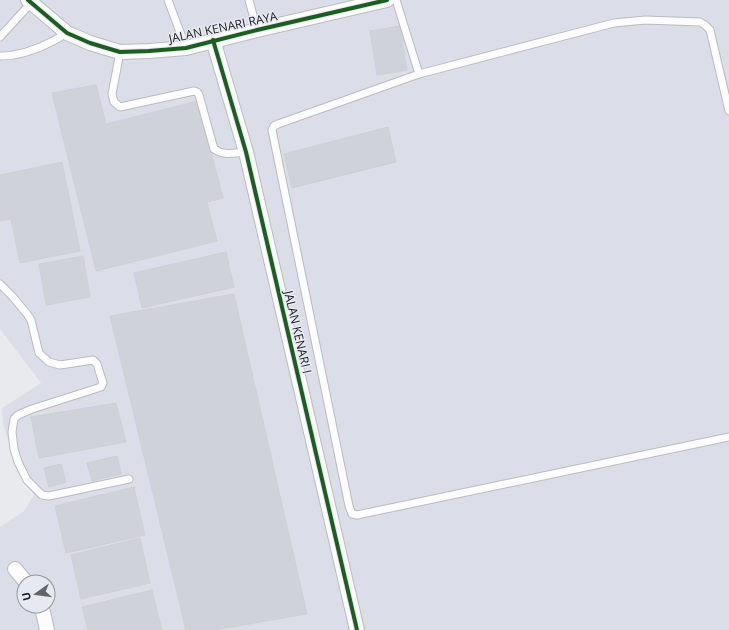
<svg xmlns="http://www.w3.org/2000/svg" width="729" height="630" font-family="'Open Sans',sans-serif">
<rect width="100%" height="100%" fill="#e9eaee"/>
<path fill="#dbdee8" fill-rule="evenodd" d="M 0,0 L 729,0 L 729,630 L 0,630 L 0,527 L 24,511 L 34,495 L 14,461 L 3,423 L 2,408 L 41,383 L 0,329 ZM 24,582 L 48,582 L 48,606 L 24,606 Z"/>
<g fill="#cfd2da" stroke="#cfd0d3">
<polygon points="400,26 407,70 377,75 370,31"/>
<polygon points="96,85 106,124 198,101 223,198 207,202 217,241 96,271 52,93"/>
<polygon points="388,127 396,162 292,188 284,154"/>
<polygon points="62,162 80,251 20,263 11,219 0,221 0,175"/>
<polygon points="226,252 234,287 142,308 134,273"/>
<polygon points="83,256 90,297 46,305 39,264"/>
<polygon points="234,294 307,614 214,630 186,630 110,316"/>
<polygon points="116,403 126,442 39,458 31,417"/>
<polygon points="117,456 121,474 92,481 87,463"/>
<polygon points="61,464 66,482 49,487 44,468"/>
<polygon points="134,487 145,535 66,553 55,506"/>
<polygon points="140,538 150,583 81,599 71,555"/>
<polygon points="152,590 162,630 88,630 82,607"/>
</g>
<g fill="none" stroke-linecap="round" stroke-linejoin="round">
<defs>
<g id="service">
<polyline points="168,0 186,48"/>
<polyline points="249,0 257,30"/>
<polyline points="396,0 419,74 614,23 645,20 700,22 705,25 710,30 729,111"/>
<polyline points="0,37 31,3"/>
<path d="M 120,52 L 112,94 L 114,102 L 120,107 L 194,91 L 197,92 L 199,95 L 214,149 C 224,156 234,153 246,152"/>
<path d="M 0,56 C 4,56 9,56 13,55 C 32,52 51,43 67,33"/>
<polyline points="419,74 278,124 274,126 272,130 349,506 352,514 357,515 729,437"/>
<polyline points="0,284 13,297 27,314 31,320 39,353 49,362 60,365 93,360 97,364 103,383 101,387 32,409 18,415 14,419 12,432 14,449 18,462 27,480 42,495 49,496 129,479"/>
</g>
<g id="minor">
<polyline points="28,0 67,33 90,43 120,52 149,51 186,48 257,30 387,0"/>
<polyline points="213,40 246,152 357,630"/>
<polyline points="15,569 26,582"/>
<polyline points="40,606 43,612 47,630"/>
</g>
</defs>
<use href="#service" stroke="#babbbe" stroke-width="9"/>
<use href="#minor" stroke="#babbbe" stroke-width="16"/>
<use href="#service" stroke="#fcfcfc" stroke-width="7"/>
<use href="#minor" stroke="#fcfcfc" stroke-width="14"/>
<defs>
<g id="cycleway">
<polyline points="28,0 67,33 90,43 120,52 149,51 186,48 257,30 387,0"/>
<polyline points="213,40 246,152 357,630"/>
</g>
</defs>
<use href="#cycleway" stroke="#e6e9f1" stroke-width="6"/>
<use href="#cycleway" stroke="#1b5e20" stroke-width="4"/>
</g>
<g text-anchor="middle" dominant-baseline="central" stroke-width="3" stroke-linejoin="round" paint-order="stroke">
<g font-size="12" fill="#191a1d" stroke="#e6e9f1">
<text transform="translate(223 27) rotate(-12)">JALAN KENARI RAYA</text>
<text transform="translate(298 332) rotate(77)">JALAN KENARI I</text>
</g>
</g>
<g transform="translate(36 594) rotate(256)"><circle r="19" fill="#e6e9f1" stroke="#94969c"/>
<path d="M0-3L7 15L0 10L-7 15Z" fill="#626366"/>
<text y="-6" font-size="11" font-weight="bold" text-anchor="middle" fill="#191a1d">U</text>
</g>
</svg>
